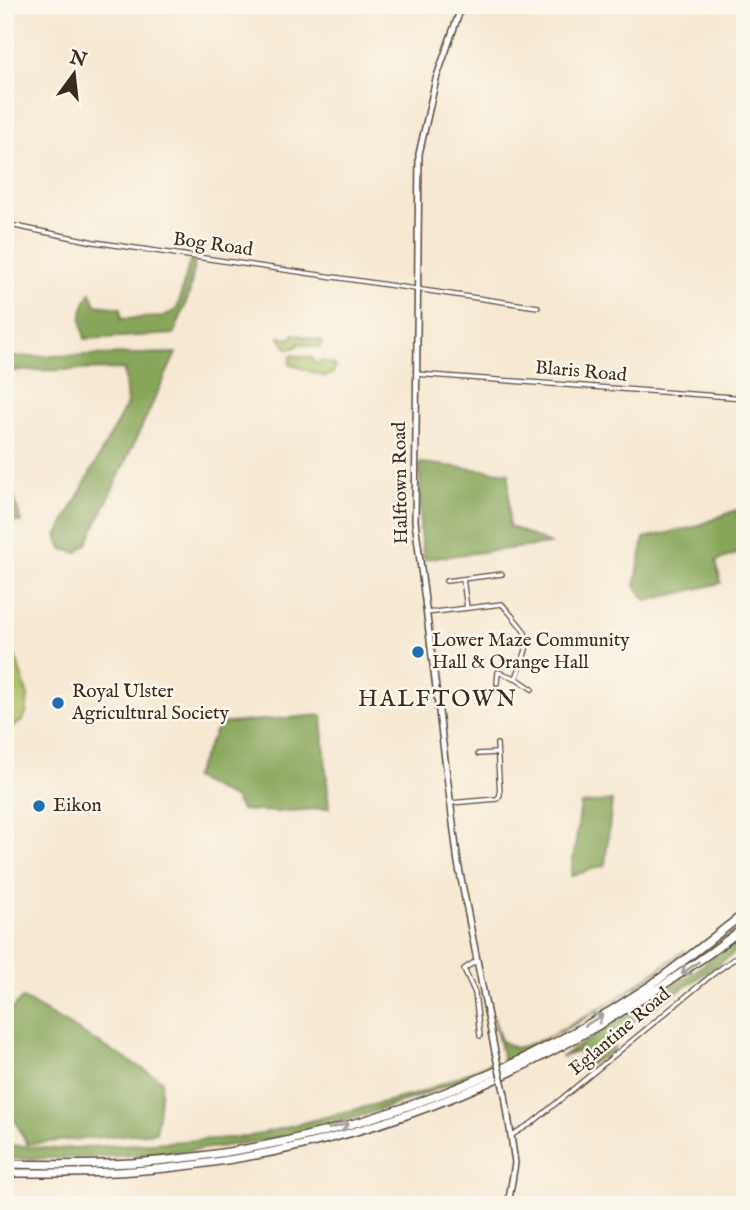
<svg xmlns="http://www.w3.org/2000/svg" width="750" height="1210" font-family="'IM FELL English',serif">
<rect width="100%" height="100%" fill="#fbf7ec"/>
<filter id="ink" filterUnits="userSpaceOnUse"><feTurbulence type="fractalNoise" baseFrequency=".0143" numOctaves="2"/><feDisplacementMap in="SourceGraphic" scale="14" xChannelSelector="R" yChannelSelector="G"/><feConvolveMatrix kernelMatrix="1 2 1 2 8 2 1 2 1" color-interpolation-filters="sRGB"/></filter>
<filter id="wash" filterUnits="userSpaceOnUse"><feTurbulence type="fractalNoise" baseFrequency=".00686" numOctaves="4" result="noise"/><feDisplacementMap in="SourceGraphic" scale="28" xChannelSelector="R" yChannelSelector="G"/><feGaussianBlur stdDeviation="1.57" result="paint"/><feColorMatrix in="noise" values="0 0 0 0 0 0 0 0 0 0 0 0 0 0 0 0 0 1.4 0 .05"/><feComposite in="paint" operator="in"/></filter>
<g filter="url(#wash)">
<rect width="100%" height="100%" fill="#f6e8d1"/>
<g fill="#abc064" stroke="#737541" stroke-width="2">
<polygon points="293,334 322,341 320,348 299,343 297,347 288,349 279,337 291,339"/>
<polygon points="291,355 313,358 313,362 319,364 321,361 335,365 333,373 326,377 290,364"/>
<polygon points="5,624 28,696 26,714 21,722 5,730"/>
</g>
<g fill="#88a65a" stroke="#62683c" stroke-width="2">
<path d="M 190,260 L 195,261 L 189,295 L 174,334 L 85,339 C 80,319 80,309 91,292 L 96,305 L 121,308 L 121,319 L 163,317 L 177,309 Z"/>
<polygon points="176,353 87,544 77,553 62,549 57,536 127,404 124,369 5,371 5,357"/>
<polygon points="420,463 509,473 509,526 550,544 424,559 420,533"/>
<polygon points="5,464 21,522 5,522"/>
<polygon points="736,510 745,551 716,561 721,583 647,601 635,586 644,538 695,527"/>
<polygon points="322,715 329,808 277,812 241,810 235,799 193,778 219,724"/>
<polygon points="612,801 605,865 571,876 581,804"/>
<polygon points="745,933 745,946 617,1033 614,1050 588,1065 583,1050 561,1057 690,975"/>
<path d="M 685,950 L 635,988 L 504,1063 L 493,1016 L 501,1041 L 514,1048 C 568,1038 639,983 685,950 Z"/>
<polygon points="22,998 162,1080 156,1132 27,1144 5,1101 5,1017"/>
<path d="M 493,1062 L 495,1066 C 429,1093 362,1119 293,1134 C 199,1155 101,1158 6,1159 L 8,1145 L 57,1149 L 247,1137 L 420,1093 Z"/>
</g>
</g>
<g filter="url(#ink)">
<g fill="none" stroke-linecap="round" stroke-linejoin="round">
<defs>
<g id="street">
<polyline points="5,224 94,242 538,307"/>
<polyline points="416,374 745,398"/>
<polyline points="463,579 467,608"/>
<polyline points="446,581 502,574"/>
<path d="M 426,613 L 502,604 C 532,640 533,633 516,678 L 532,689"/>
<polyline points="497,683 498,672 515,678"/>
<polyline points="478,754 497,753"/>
<polyline points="450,803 497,799 500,795 497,744"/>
<polyline points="476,961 464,969 475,993 480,1036"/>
<polyline points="512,1135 532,1123 713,974 745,951"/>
</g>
<g id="secondary">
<polyline points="462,5 436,79 419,154 415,521 458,863 495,1052"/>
<polyline points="505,1095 515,1163 508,1205"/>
</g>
<g id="highway">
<path d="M 5,1164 C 48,1165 90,1165 132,1163 C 314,1151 497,1088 648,987 C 681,964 713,937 745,913"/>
<path d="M 5,1173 C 48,1173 90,1174 133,1171 C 367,1154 560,1068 745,927"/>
</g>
</defs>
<use href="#street" stroke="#574639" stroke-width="6"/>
<use href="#secondary" stroke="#574639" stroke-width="8"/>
<use href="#highway" stroke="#574639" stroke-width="10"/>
<use href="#street" stroke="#fff" stroke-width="3.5"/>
<use href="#secondary" stroke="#fff" stroke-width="5"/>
<use href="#highway" stroke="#fff" stroke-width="7"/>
<defs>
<polyline id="secondary-bridge" points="495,1052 505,1095"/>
</defs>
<use href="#secondary-bridge" stroke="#574639" stroke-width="8" stroke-linecap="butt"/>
<use href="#secondary-bridge" stroke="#fff" stroke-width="5"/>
</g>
<defs><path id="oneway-shaft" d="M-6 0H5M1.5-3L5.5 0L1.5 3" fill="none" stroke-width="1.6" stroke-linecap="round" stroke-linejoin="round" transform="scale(1.75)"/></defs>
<g stroke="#a79f9a">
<use href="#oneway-shaft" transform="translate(690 968) rotate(144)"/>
<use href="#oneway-shaft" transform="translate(594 1020) rotate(-32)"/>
<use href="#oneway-shaft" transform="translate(339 1126) rotate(-15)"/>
</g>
</g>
<g fill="#1f6fb2" stroke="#fbf7ec" stroke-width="2.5">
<circle cx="418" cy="652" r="7"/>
<circle cx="58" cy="703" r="7"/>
<circle cx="39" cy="806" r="7"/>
</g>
<g text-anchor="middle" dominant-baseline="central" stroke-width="5" stroke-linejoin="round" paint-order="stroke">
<g font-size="19" fill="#3b2a1e" stroke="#fbf7ec">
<text transform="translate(213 245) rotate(8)">Bog Road</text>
<text transform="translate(581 372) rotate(5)">Blaris Road</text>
<text transform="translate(401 483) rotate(-91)">Halftown Road</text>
<text transform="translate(620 1032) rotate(-40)">Eglantine Road</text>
</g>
<g font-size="19" fill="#3b2a1e" stroke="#fbf7ec" text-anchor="start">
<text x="432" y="641">Lower Maze Community<tspan x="432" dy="22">Hall &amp; Orange Hall</tspan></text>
<text x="72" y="692">Royal Ulster<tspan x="72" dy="22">Agricultural Society</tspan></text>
<text x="53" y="806">Eikon</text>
</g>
<g font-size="23" letter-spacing="2" fill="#3b2a1e" stroke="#fbf7ec">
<text x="438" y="699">HALFTOWN</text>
</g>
</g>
<rect width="750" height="1210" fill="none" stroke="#fbf7ec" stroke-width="28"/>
<g transform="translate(74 74) rotate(15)" stroke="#fbf7ec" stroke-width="5" paint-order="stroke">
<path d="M0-5L12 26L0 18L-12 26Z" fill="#3b2a1e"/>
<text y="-10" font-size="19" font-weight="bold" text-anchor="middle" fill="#3b2a1e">N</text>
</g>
</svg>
